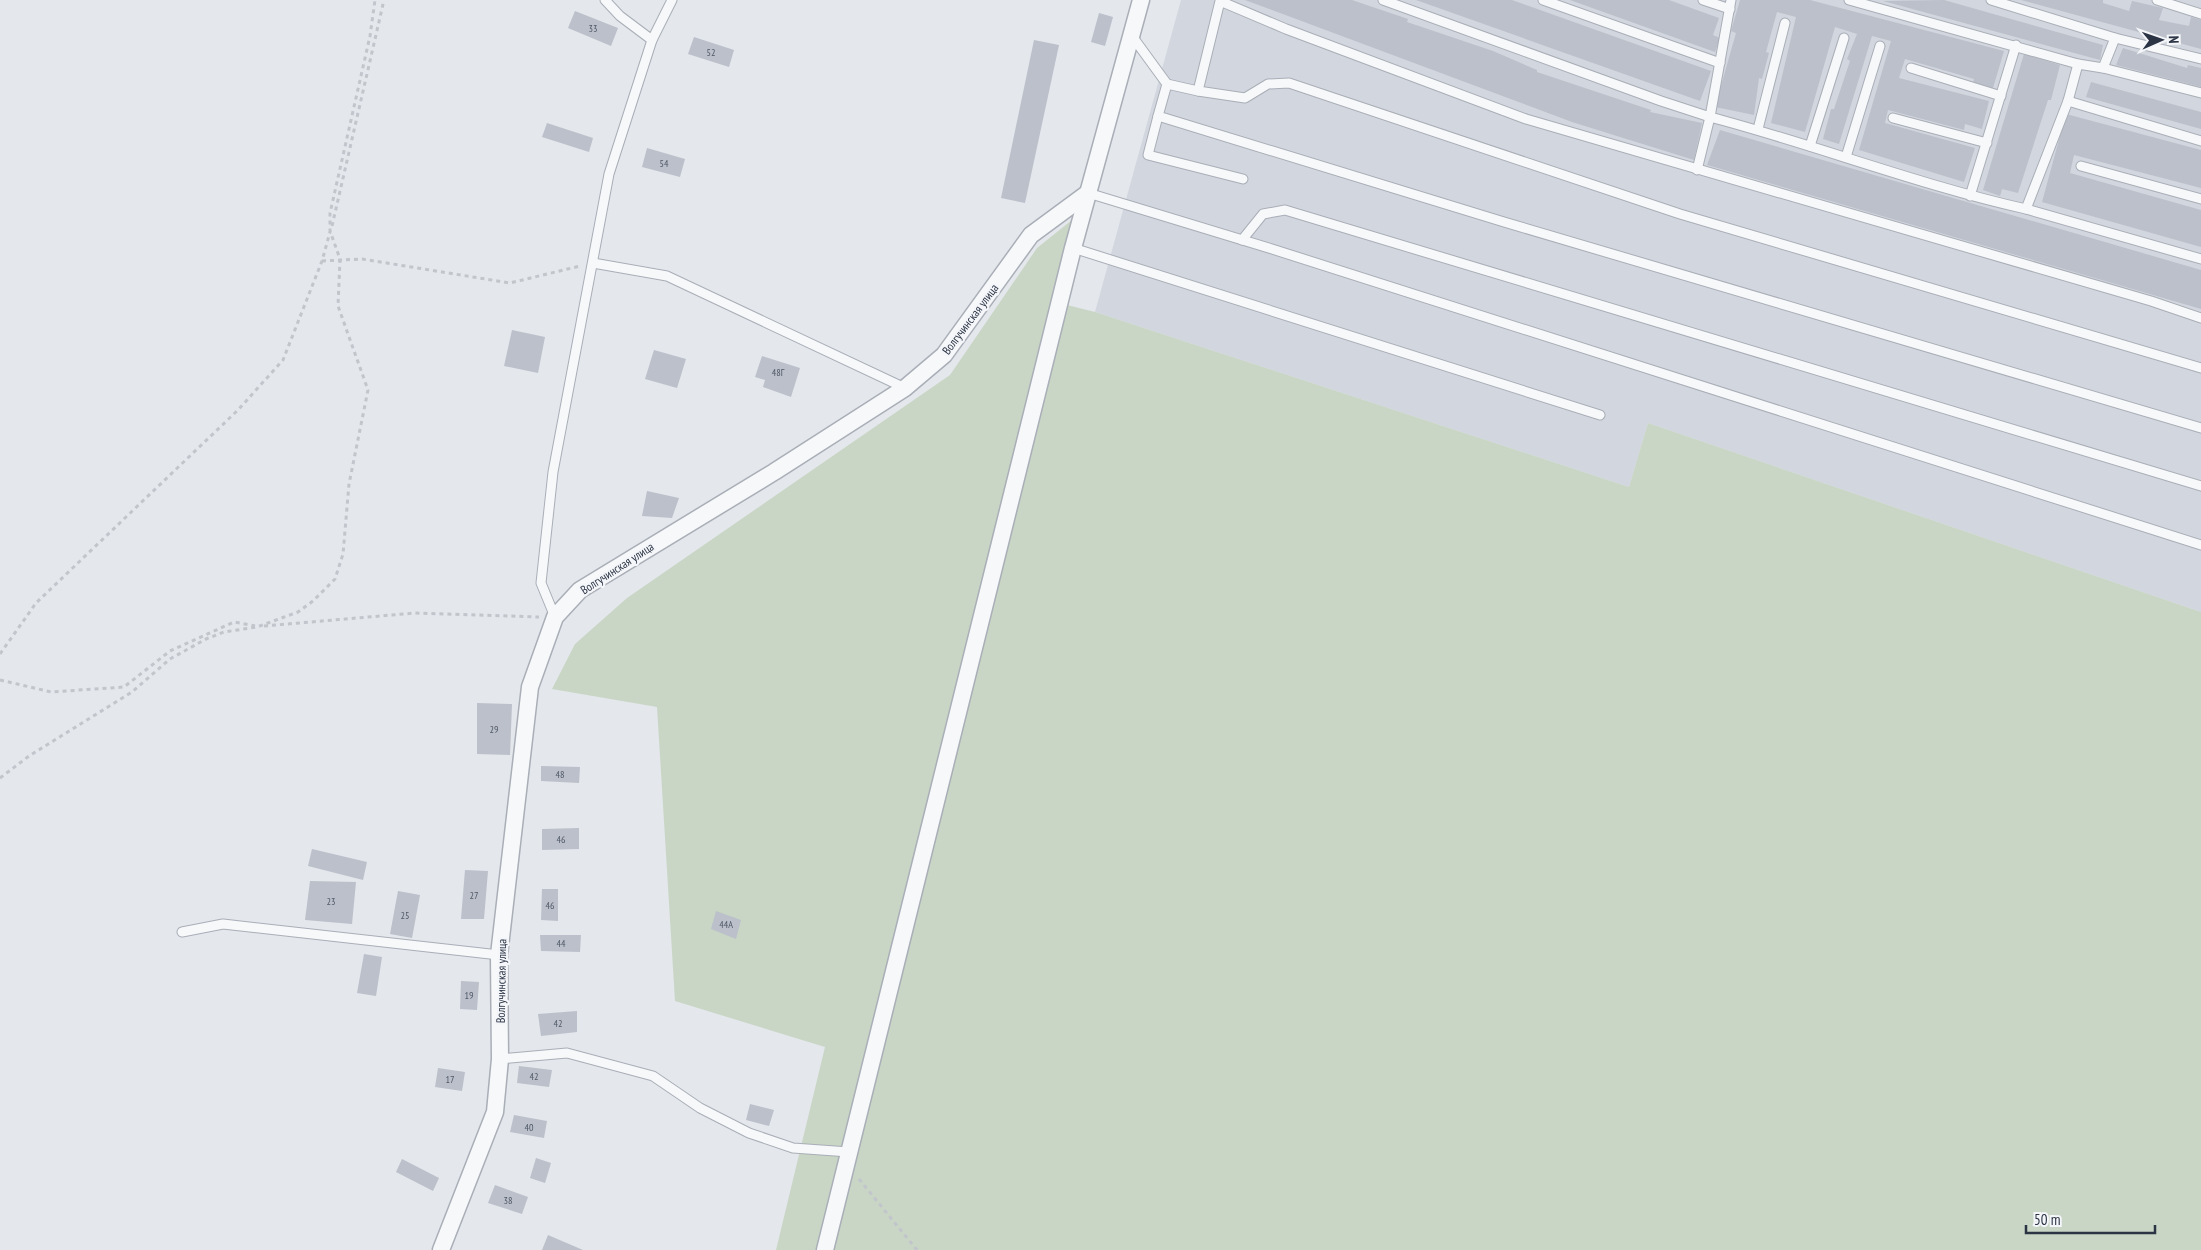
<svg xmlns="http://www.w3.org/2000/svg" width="2201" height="1250" font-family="'PT Sans Narrow',sans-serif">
<rect width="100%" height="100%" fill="#e4e7ec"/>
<polygon fill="#d2d6de" points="1181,0 2201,0 2201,612 1648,423 1629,487 1095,312"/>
<polygon fill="#c9d6c5" points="1072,220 1051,301 1095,312 1629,487 1648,423 2201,612 2201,1250 776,1250 825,1047 675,1001 657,707 552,689 575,644 627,598 950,375 1037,248"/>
<g fill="#bbc0ca">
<polygon points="1245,0 1352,0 1408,19 1407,22 1493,51 1537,70 1537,72 1651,110 1650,112 1702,123 1694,160 1572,122"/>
<polygon points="1416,0 1512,0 1711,71 1700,101"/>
<polygon points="1570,0 1669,0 1719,18 1713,35 1720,38 1715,52"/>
<polygon points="1740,0 1810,0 2004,51 1993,88 1973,83 1974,79 1905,59 1899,78 1989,101 1982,129 1965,124 1964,130 1888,110 1885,123 1975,148 1964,182 1859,150 1891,41 1872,36 1839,144 1823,139 1831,109 1834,109 1850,61 1847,59 1857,34 1835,27 1805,132 1771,123 1796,17 1777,12 1766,52 1769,53 1762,79 1759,78 1754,115 1715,107 1736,33 1731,31"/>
<polygon points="1944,0 2103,45 2100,60 1883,1"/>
<polygon points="2021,0 2103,0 2103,3 2129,11 2132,1 2163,8 2159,20 2189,26 2191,17 2201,20 2201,49"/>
<polygon points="575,11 618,28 611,46 568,28"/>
<polygon points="1099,13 1113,17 1105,46 1091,42"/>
<polygon points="694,37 734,50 729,67 688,54"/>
<polygon points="1034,40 1059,45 1025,203 1001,198"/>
<polygon points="2123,48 2187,68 2188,65 2201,68 2201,87 2116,65"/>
<polygon points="2024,54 2060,65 2051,100 2048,100 2018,193 2002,189 2000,196 1983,190"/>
<polygon points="2091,82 2201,112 2201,129 2086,97"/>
<polygon points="2066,114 2201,150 2201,188 2074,155 2070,173 2201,210 2201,247 2042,202"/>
<polygon points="547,123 593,138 589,152 542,137"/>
<polygon points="1720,130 2201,270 2201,309 1707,165"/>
<polygon points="647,148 685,159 680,177 642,167"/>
<polygon points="512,330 545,337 538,373 504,366"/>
<polygon points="654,350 686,359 677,388 645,379"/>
<polygon points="762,356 800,368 791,397 763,387 765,380 755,377"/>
<polygon points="647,491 679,498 672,518 642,516"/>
<polygon points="477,703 512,704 510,755 477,754"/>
<polygon points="541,766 580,767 579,783 541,781"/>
<polygon points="579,828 579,849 542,850 542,829"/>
<polygon points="312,849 367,862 363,880 308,866"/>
<polygon points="465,870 488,871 484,919 461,919"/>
<polygon points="310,881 356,882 352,924 305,920"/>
<polygon points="542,889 558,889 558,921 541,920"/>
<polygon points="398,891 420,895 412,938 390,934"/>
<polygon points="716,911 741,920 736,939 711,929"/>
<polygon points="540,935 581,935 580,952 541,951"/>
<polygon points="364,954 382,957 376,996 357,993"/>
<polygon points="461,981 479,982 477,1010 460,1009"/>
<polygon points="577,1011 577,1032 541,1036 538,1014"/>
<polygon points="519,1066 552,1070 549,1087 517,1083"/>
<polygon points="438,1068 465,1072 462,1091 435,1087"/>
<polygon points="750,1104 774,1110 769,1126 746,1120"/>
<polygon points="514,1115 547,1121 544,1138 510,1132"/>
<polygon points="536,1158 551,1163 545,1183 530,1178"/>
<polygon points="402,1159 439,1178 433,1191 396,1172"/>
<polygon points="495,1185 528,1197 522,1214 488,1203"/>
<polygon points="548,1235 583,1250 542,1250"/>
</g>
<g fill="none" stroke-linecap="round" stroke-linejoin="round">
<defs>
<g id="service">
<polyline points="605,0 620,16 652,40"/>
<polyline points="1383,0 1661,101 1710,117 1731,0"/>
<polyline points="1543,0 1720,63"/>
<polyline points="1703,0 1730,9"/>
<polyline points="1849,0 2078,64"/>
<polyline points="1991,0 2115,38 2103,68 2078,64 2068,101"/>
<polyline points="2157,0 2201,14"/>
<polyline points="1132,36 1167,84 1158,116 1504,222 2201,428"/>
<polyline points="2115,38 2201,59"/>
<polyline points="1911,68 2001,96"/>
<polyline points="2103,68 2201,93"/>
<polyline points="1167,84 1198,91"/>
<polyline points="1158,116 1148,155 1243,179"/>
<polyline points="1893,118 1987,143"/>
<polyline points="1758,129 1785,23"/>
<polyline points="1810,146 1844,38"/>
<polyline points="1846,157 1880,46"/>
<polyline points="2081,166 2201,199"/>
<path d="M 1697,170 L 1710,117 C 1816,145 1919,185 2026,209 L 2068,101 L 2201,141"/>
<polyline points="1088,193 1272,249 2201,545"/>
<polyline points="1970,196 2016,45"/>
<polyline points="2026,209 2201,259"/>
<polyline points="1242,240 1263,214 1285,210 2201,486"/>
<polyline points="1073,248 1600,415"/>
<polyline points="593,263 667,276 905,388"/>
<polyline points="2201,318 2151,301 1526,119 1286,29 1220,1 1198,91 1245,98 1268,84 1289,83 1680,214 2201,368"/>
<polyline points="555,617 541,583 553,472 609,174 652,40 672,0"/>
<polyline points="182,932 223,924 499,955"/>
<polyline points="500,1059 567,1053 653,1076 700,1108 749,1133 793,1148 849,1152"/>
</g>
<g id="minor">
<polyline points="441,1250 495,1112 500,1059 499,955 530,687 555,617 580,590 774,472 905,388 944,355 1031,235 1088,193"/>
<polyline points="825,1250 1073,248 1141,0"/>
</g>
</defs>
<use href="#service" stroke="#a9aeb7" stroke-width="11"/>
<use href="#minor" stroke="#a9aeb7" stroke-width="19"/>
<g stroke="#c2c5cb" stroke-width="3" stroke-dasharray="4 4" stroke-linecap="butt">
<polyline points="332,226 384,0"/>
<polyline points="322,261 362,259 510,283 580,266"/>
<polyline points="264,626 415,613 539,617"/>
<polyline points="0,654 36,603 238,410 283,360 322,261 330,232"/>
<polyline points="0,680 51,692 124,687 170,651 234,622 255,626"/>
<polyline points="0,778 29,756 132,692 170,659 206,639 224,632 257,627 298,612 313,601 335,579 343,554 349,484 368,390 338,306 340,259 330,231 330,213 370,36 375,0"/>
<polyline points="859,1179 917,1250"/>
</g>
<use href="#service" stroke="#f7f8fa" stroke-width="9"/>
<use href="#minor" stroke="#f7f8fa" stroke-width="16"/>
</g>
<g text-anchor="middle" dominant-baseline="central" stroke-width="4.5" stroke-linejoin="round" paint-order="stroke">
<g font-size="10" fill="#4f5766">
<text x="593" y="28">33</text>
<text x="711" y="52">52</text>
<text x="664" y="163">54</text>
<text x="778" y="372">48Г</text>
<text x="494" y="729">29</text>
<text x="560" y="774">48</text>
<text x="561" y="839">46</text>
<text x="474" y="895">27</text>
<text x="331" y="901">23</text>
<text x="550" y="905">46</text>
<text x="405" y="915">25</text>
<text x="726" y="924">44А</text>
<text x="561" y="943">44</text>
<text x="469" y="995">19</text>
<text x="558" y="1023">42</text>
<text x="534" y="1076">42</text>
<text x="450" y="1079">17</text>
<text x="529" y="1127">40</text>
<text x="508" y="1200">38</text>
</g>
<g font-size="12" fill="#2b3445" stroke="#f4f6f9">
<text transform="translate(970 319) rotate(-53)">Волгучинская улица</text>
<text transform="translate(617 568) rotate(-33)">Волгучинская улица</text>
<text transform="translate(501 981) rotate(-89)">Волгучинская улица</text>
</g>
</g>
<g transform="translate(2161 40) rotate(88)" stroke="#f4f6f9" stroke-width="4" paint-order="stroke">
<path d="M0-4L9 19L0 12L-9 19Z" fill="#2b3445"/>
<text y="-8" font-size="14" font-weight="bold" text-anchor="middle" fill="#2b3445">N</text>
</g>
<path d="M2026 1225v8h129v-8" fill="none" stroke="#2b3445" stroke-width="2.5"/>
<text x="2034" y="1225" font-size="15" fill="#2b3445" stroke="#f4f6f9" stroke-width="4" paint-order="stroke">50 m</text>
</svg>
